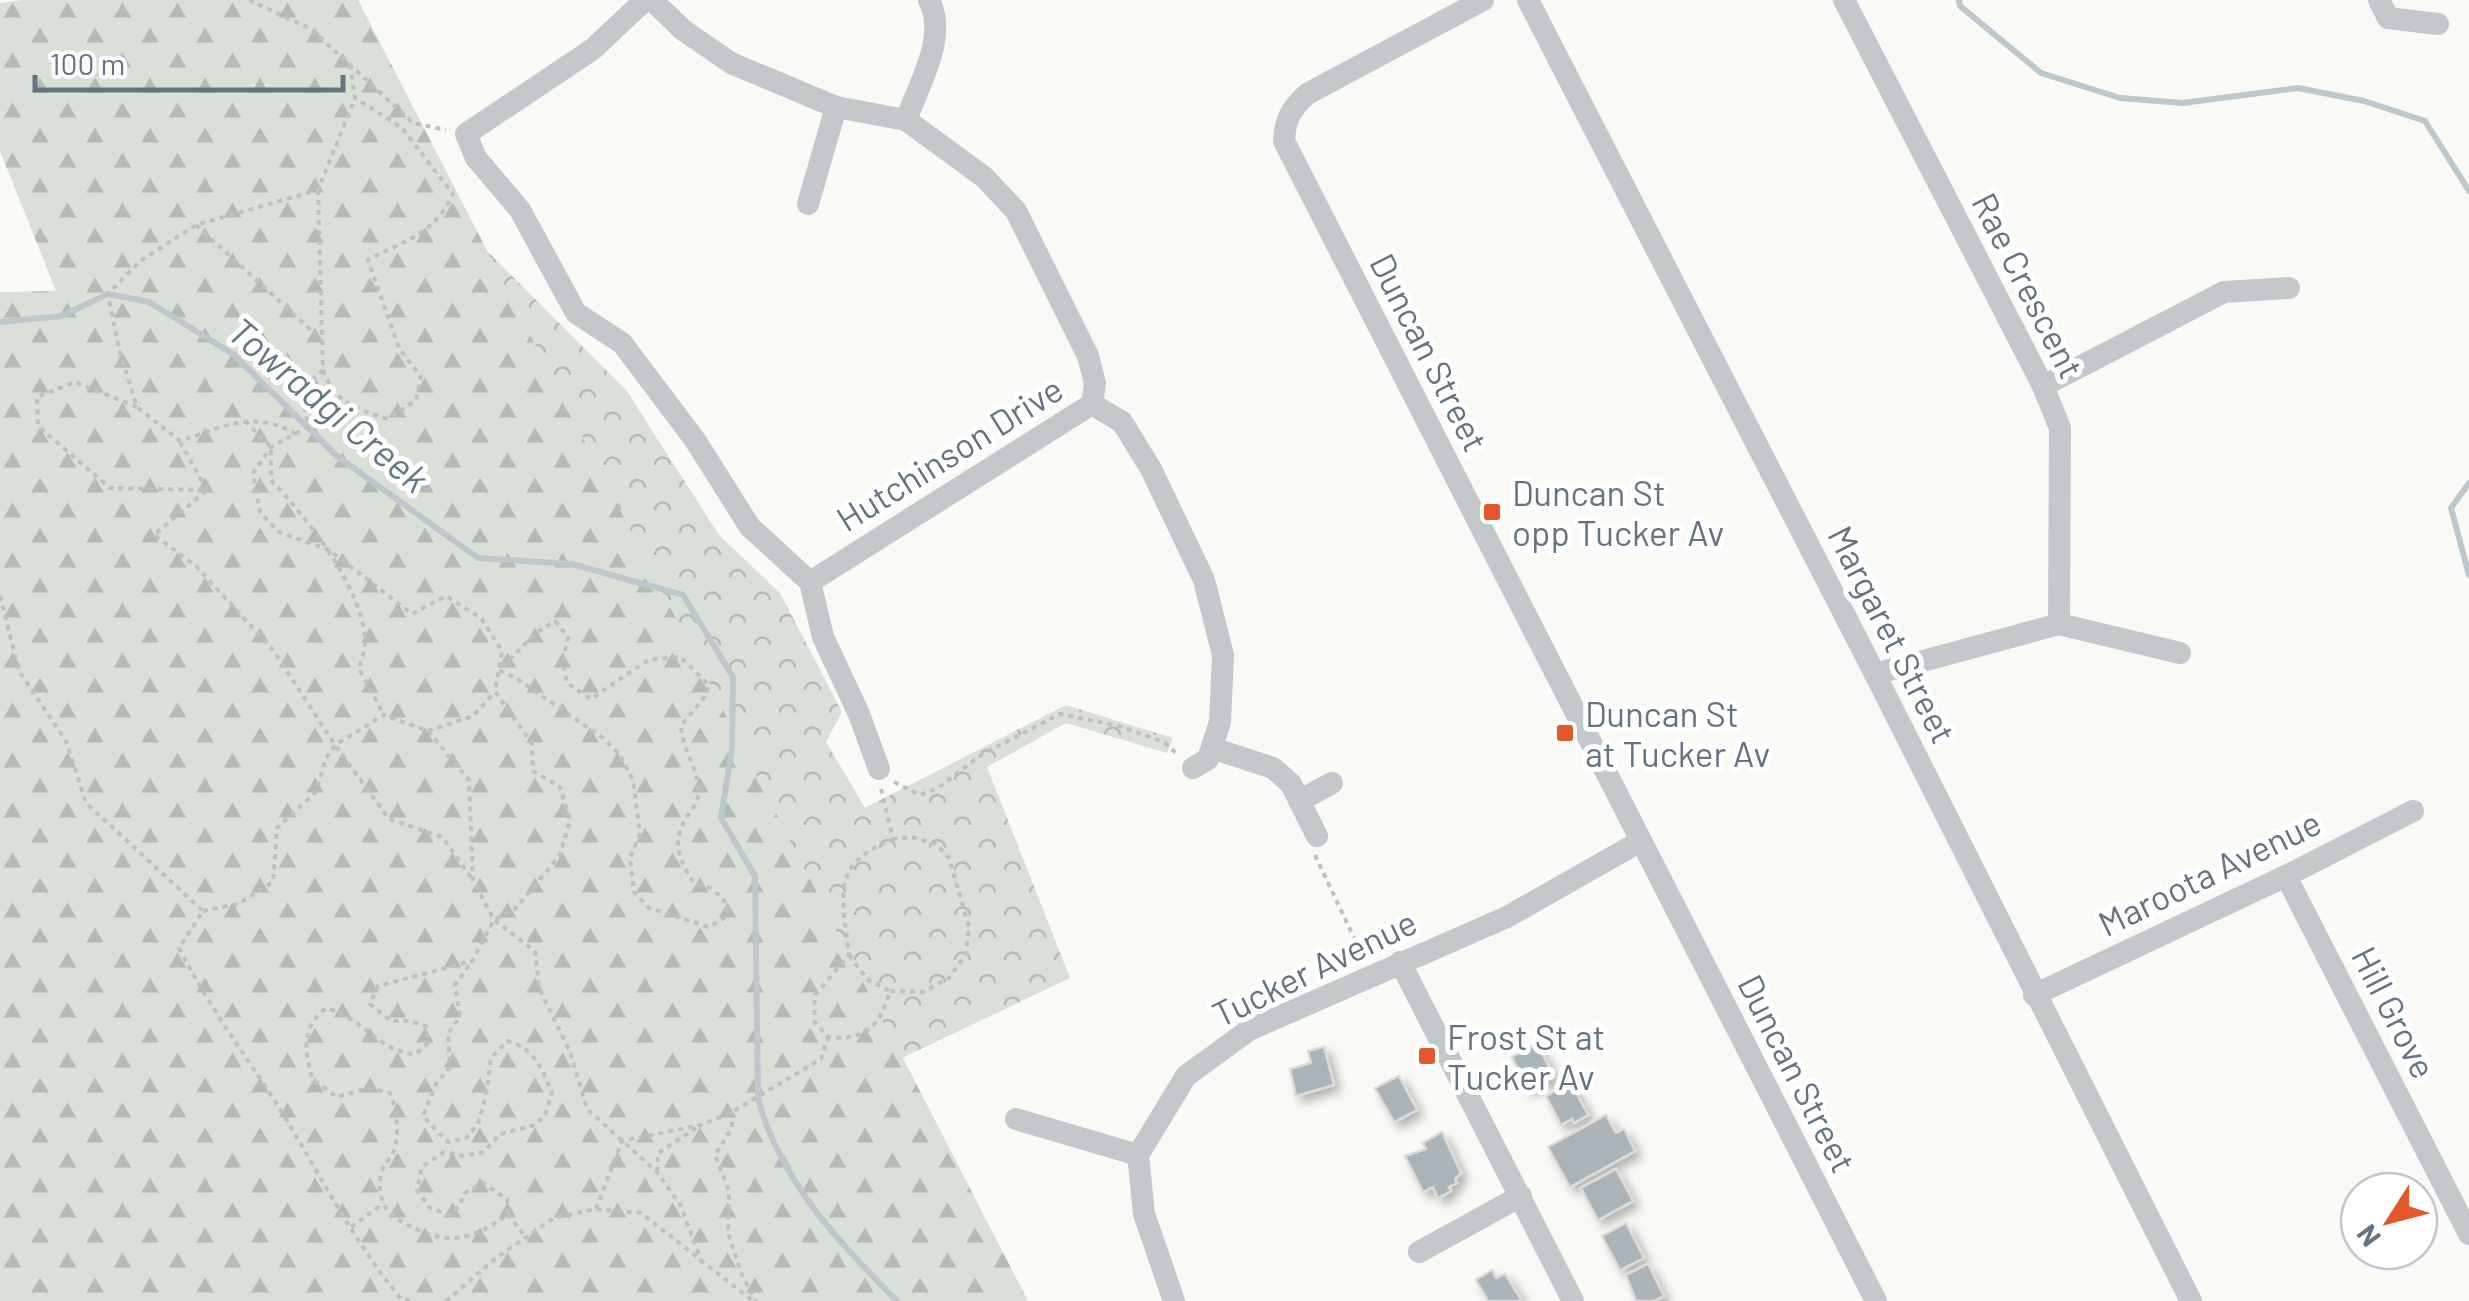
<svg xmlns="http://www.w3.org/2000/svg" width="2469" height="1301" font-family="Barlow,sans-serif">
<defs>
<pattern id="forest-firs" width="22" height="20" patternUnits="userSpaceOnUse" patternTransform="scale(2.5)"><rect width="22" height="20" fill="#dae0d7"/><path d="M5 1l3.5 6h-7zM16 11l3.5 6h-7z" fill="#b4bab4"/></pattern>
<pattern id="park-crowns" width="20" height="18" patternUnits="userSpaceOnUse" patternTransform="scale(2.5)"><rect width="20" height="18" fill="#dae0d7"/><path d="M2 6a3 3 0 1 1 6 0M12 15a3 3 0 1 1 6 0" fill="none" stroke="#b4bab4"/></pattern>
<filter id="shadow"><feDropShadow dx="6" dy="6" stdDeviation="5" flood-color="#0004"/></filter>
</defs>
<rect width="100%" height="100%" fill="#f9f9f6"/>
<polygon fill="url(#forest-firs)" points="22,0 358,0 1028,1301 0,1301 0,292 56,291 0,151 0,3"/>
<polygon fill="url(#park-crowns)" points="487,251 626,390 719,535 780,593 842,712 826,742 865,808 1066,705 1173,738 1167,753 1066,723 987,767 1070,978 902,1058"/>
<g fill="none" stroke-linecap="round" stroke-linejoin="round">
<g stroke="#bcc8cc" stroke-width="6">
<polyline points="1959,0 1960,6 2041,73 2120,98 2183,103 2298,88 2364,101 2425,121 2469,191"/>
<path d="M 0,322 L 62,316 L 108,294 L 149,302 L 233,354 L 337,456 L 478,558 L 572,564 L 683,595 L 733,677 L 732,748 L 721,818 L 755,876 L 758,1099 C 780,1180 839,1243 897,1301"/>
<polyline points="2469,483 2451,508 2469,575"/>
</g>
</g>
<g fill="#abb4b9" stroke="#dbdbd8" stroke-width="2.5" filter="url(#shadow)">
<polygon points="1537,1043 1554,1077 1528,1090 1512,1057"/>
<polygon points="1324,1047 1334,1085 1296,1096 1290,1069 1311,1063 1308,1051"/>
<polygon points="1399,1076 1417,1110 1394,1122 1375,1088"/>
<polygon points="1571,1083 1588,1115 1574,1123 1572,1119 1561,1125 1546,1096"/>
<polygon points="1606,1115 1616,1133 1624,1129 1635,1151 1570,1187 1548,1147"/>
<polygon points="1442,1132 1461,1173 1455,1179 1457,1183 1449,1187 1451,1191 1438,1198 1433,1187 1423,1192 1405,1156 1426,1149 1423,1143"/>
<polygon points="1616,1169 1633,1201 1598,1220 1581,1188"/>
<polygon points="1626,1223 1644,1258 1620,1270 1602,1236"/>
<polygon points="1648,1264 1664,1296 1654,1301 1636,1301 1626,1275"/>
<polygon points="1492,1270 1496,1278 1505,1274 1522,1301 1488,1301 1476,1280"/>
</g>
<g fill="none" stroke-linecap="round" stroke-linejoin="round">
<g stroke="#bec0c3" stroke-width="4" stroke-dasharray="5 5" stroke-linecap="butt">
<polyline points="249,0 311,29 413,123 446,130"/>
<path d="M 318,190 L 323,370 C 335,403 356,409 388,419 L 416,400 L 421,377 L 399,348 L 368,260 C 406,239 433,236 453,194 L 402,128 L 355,98"/>
<polyline points="196,225 322,340"/>
<path d="M 323,370 L 297,394 L 305,409 L 308,427 L 271,447 L 253,473 L 260,512 L 279,532 L 329,550 L 412,614 L 446,596 L 481,618 L 502,651 L 495,691 L 532,744 L 533,771 L 560,787 L 570,820 L 560,855 L 515,909 L 494,920 L 472,961 L 378,986 L 370,1004 L 391,1021 L 409,1021 L 426,1026 L 428,1043 L 416,1054 C 378,1052 364,1018 326,1008 C 300,1030 305,1048 312,1079 L 337,1097 L 368,1088 L 390,1093 C 397,1111 399,1127 395,1147 C 393,1157 383,1164 381,1174 C 374,1212 400,1223 429,1234 C 457,1245 485,1232 508,1214 L 507,1199 L 483,1183 L 465,1193 L 459,1207 L 448,1215 L 429,1207 L 417,1190 L 422,1167 L 444,1152 L 465,1156 L 484,1152 L 500,1134 L 535,1125 L 545,1115 L 552,1093 C 543,1070 533,1047 507,1041 L 491,1058 L 486,1095 L 478,1124 L 466,1138 L 448,1142 L 423,1116 L 436,1084 L 450,1067 L 448,1033 L 460,1017 L 455,985 L 472,961"/>
<polyline points="137,407 75,382 37,397 38,426 110,488 207,490 154,535 196,566 273,650 335,745 389,819 442,837 473,880"/>
<path d="M 245,421 L 271,447 L 271,480 C 306,517 361,585 365,639 C 366,648 361,660 359,669 L 384,715"/>
<path d="M 296,434 C 253,409 223,427 180,441 L 137,407 L 119,349 L 108,294 L 140,261 L 196,225 L 318,190 L 355,98 L 350,65"/>
<polyline points="180,442 207,490"/>
<path d="M 0,596 L 19,671 L 66,741 L 86,803 L 203,911 L 179,948 C 206,1001 240,1048 273,1098 C 316,1166 349,1236 401,1299 L 414,1301"/>
<path d="M 555,621 L 568,637 L 563,661 L 567,683 L 591,699 L 648,660 L 680,657 L 709,685 L 706,695 L 681,726 C 682,751 701,771 698,796 C 698,803 691,810 687,817 C 670,842 680,861 694,883 L 713,889 L 728,905 L 724,918 L 709,927 L 649,908 L 634,892 L 630,858 L 640,834 L 633,780 L 620,755 L 603,738 L 516,678 L 499,670 L 536,633 Z"/>
<polyline points="428,731 473,716 495,692"/>
<polyline points="894,782 920,795 938,788 981,755 1060,714 1119,726 1164,742 1179,756"/>
<polyline points="1315,855 1364,959"/>
<polyline points="203,911 238,904 273,882 277,828 316,792 326,758 335,745 384,715 428,731 469,780 473,880 494,920 535,951 539,988 570,1052 587,1109 657,1172 681,1206 702,1263"/>
<path d="M 849,955 L 868,980 L 890,991 C 880,1026 866,1041 828,1037 L 814,1021 L 815,995 L 849,955 C 843,896 828,865 893,839 L 881,789"/>
<polyline points="890,991 923,992 949,978 966,954 969,927 949,858 936,844 912,837 893,839"/>
<polyline points="732,1112 732,1128 715,1155 729,1191 728,1233 742,1275 756,1301"/>
<polyline points="657,1172 658,1153 696,1128"/>
<polyline points="596,1209 622,1141 701,1125 732,1112 821,1059 828,1037"/>
<polyline points="508,1214 526,1238"/>
<polyline points="351,1227 384,1203"/>
<polyline points="446,1301 496,1258 554,1218 596,1209 641,1213 753,1301"/>
</g>
<g stroke="#c4c8cb" stroke-width="22">
<polyline points="645,0 593,49 466,134 476,158 520,210 576,313 622,343 695,440 750,527 810,582"/>
<polyline points="652,0 683,30 731,63 836,107 906,120 984,177 1016,211 1088,356 1095,383 1092,404 810,582"/>
<path d="M 1483,0 L 1307,94 C 1291,109 1285,119 1284,141 L 1876,1301"/>
<polyline points="1528,0 1875,674 2191,1301"/>
<polyline points="1844,0 2043,386 2060,428 2059,624"/>
<polyline points="2379,0 2388,18 2438,24"/>
<path d="M 906,120 C 919,84 948,37 929,0"/>
<polyline points="808,204 836,107"/>
<polyline points="2043,386 2224,292 2289,288"/>
<polyline points="1092,404 1122,422 1151,469 1204,580 1223,655 1220,722 1208,759 1193,768"/>
<polyline points="810,582 823,637 859,714 879,769"/>
<polyline points="1875,674 2059,624 2180,653"/>
<polyline points="1212,748 1273,768 1291,784 1317,836"/>
<polyline points="1299,801 1332,783"/>
<polyline points="2286,876 2469,1234"/>
<polyline points="1400,962 1573,1301"/>
<polyline points="2034,995 2286,876 2413,811"/>
<polyline points="1016,1119 1138,1155"/>
<polyline points="1419,1252 1521,1196"/>
<polyline points="1174,1301 1144,1214 1138,1155 1186,1076 1249,1030 1507,917 1639,842"/>
</g>
</g>
<g fill="#e4562b" stroke="#fff" stroke-width="4">
<rect x="1482" y="502" width="20" height="20" rx="5"/>
<rect x="1555" y="723" width="20" height="20" rx="5"/>
<rect x="1417" y="1046" width="20" height="20" rx="5"/>
</g>
<g text-anchor="middle" dominant-baseline="central" stroke-width="10" stroke-linejoin="round" paint-order="stroke">
<g font-size="35" fill="#647481" stroke="#fff">
<text transform="translate(2029 285) rotate(63)">Rae Crescent</text>
<text transform="translate(1430 352) rotate(63)">Duncan Street</text>
<text transform="translate(949 453) rotate(-32)">Hutchinson Drive</text>
<text transform="translate(1893 634) rotate(63)">Margaret Street</text>
<text transform="translate(2209 872) rotate(-26)">Maroota Avenue</text>
<text transform="translate(1314 967) rotate(-26)">Tucker Avenue</text>
<text transform="translate(2395 1012) rotate(63)">Hill Grove</text>
<text transform="translate(1798 1073) rotate(63)">Duncan Street</text>
</g>
<g font-size="35" fill="#647481" stroke="#fff" text-anchor="start">
<text x="1512" y="492">Duncan St<tspan x="1512" dy="40">opp Tucker Av</tspan></text>
<text x="1585" y="713">Duncan St<tspan x="1585" dy="40">at Tucker Av</tspan></text>
<text x="1447" y="1036">Frost St at<tspan x="1447" dy="40">Tucker Av</tspan></text>
</g>
<g font-size="38" font-style="italic" fill="#637a83" stroke="#fff">
<text transform="translate(329 404) rotate(40)">Towradgi Creek</text>
</g>
</g>
<g transform="translate(2389 1221) rotate(234)"><circle r="48" fill="#ffffff" stroke="#c1c7cd" stroke-width="2.5"/>
<path d="M0-8L18 38L0 25L-18 38Z" fill="#e4562b"/>
<text y="-15" font-size="28" font-weight="bold" text-anchor="middle" fill="#647481">N</text>
</g>
<path d="M35 75v15h308v-15" fill="none" stroke="#647481" stroke-width="5"/>
<text x="50" y="75" font-size="30" fill="#647481" stroke="#ffffff" stroke-width="8" paint-order="stroke">100 m</text>
</svg>
